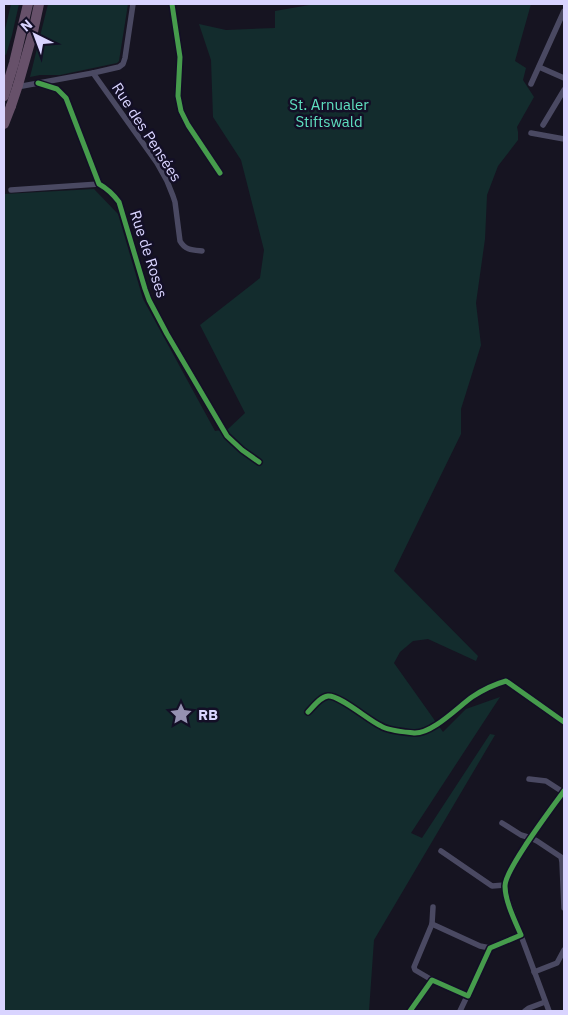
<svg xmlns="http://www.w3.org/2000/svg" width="568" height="1015" font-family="'IBM Plex Sans',sans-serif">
<rect width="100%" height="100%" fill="#161421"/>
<g fill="#132c2d">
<polygon points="11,4 19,4 12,35 6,55 4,54 4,34"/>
<polygon points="48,4 128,4 119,61 117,63 60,75 40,75 30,77"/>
<polygon points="315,4 531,4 515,61 526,68 523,80 534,97 517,127 518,132 518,140 498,166 487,195 485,239 476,303 481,345 461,409 461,434 394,571 478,656 476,661 428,639 413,641 400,652 394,663 443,732 466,709 500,697 411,833 422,838 490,734 495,735 374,940 369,1011 4,1011 4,194 94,189 118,214 143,299 215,431 228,429 245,413 200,325 260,278 264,250 241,160 213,117 211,60 199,24 226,30 275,28 275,11"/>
</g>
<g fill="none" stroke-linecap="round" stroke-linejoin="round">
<g stroke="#4a4962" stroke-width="5.5">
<polyline points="172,4 180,57 178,96 181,111 188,125 220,173"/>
<polyline points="539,67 564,78"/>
<path d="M 93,73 L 157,163 L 167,181 L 173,196 L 175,202 L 180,241 C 185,250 192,250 202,251"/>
<path d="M 38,83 L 57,89 L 66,98 L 99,184 C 108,189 113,194 119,202 L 145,289 L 149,300 L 167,334 L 227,436 L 242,450 L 259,462"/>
<polyline points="531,84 564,11"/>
<polyline points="17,87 93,73 119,67 123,64 125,58 133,4"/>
<polyline points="543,125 564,90"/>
<polyline points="531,133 564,139"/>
<polyline points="11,190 99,184"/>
<path d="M 308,712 C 313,707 320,697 328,696 C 340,695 369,721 381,726 C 389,731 405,732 414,733 C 432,734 458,707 472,697 C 484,689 492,685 506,681 L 564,722"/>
<polyline points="529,779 546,781 563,792"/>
<polyline points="502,823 521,835 531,838 537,841 561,857 562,862 564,908"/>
<polyline points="441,851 492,886 505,885"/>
<polyline points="433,907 432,924 414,967 415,970 432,980 468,996"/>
<polyline points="432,924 480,946 490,948"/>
<polyline points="534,972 557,963 564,950"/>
<polyline points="410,1011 432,980"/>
<polyline points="460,1011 490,948 521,935"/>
<polyline points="525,1011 529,1008 545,1002"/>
<polyline points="549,1011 507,898 505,885 509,872 531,838 564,791"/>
</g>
<g stroke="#67516a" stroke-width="10">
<polyline points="18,85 33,32 39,4"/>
<polyline points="7,86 14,63 28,4"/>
<polyline points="4,124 11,106"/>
</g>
<g stroke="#67516a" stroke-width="10">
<polyline points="4,96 7,86"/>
<polyline points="11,106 18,85"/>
</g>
<defs>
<g id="cycleway">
<polyline points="172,4 180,57 178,96 181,111 188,125 220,173"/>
<path d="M 38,83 L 57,89 L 66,98 L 99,184 C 108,189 113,194 119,202 L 145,289 L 149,300 L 167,334 L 227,436 L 242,450 L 259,462"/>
<path d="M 308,712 C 313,707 320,697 328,696 C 340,695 369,721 381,726 C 389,731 405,732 414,733 C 432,734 458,707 472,697 C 484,689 492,685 506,681 L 564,722"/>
<path d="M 410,1011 L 432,980 L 468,996 L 490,948 L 521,935 C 515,921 505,901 505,886 C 505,869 552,808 564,791"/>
</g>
</defs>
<use href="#cycleway" stroke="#130f26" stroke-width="8"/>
<use href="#cycleway" stroke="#469c4c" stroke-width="5"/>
</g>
<defs>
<symbol id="sight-bare" viewBox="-9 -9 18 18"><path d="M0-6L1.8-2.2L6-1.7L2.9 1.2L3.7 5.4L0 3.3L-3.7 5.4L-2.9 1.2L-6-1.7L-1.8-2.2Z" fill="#9591b1" stroke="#130f26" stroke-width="2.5" paint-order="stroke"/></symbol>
</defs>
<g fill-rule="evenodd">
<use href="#sight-bare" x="165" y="698" width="32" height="32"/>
</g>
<g text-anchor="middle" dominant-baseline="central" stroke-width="5" stroke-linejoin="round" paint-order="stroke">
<g font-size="15" fill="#5fe0c0" stroke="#130f26">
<text x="329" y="104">St. Arnualer<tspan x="329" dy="17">Stiftswald</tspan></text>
</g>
<g font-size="15" fill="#d9d4ff" stroke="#130f26">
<text transform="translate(147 132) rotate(57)">Rue des Pensées</text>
<text transform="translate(149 254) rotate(72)">Rue de Roses</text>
</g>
<g font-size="15" font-weight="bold" fill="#d9d4ff" stroke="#130f26" text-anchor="start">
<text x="198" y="714">RB</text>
</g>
</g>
<rect width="568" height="1015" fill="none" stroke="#d9d4ff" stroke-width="10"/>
<g transform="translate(35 35) rotate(318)" stroke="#130f26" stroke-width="4" paint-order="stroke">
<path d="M0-4L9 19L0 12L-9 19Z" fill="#d9d4ff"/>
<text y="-8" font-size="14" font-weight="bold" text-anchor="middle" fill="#d9d4ff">N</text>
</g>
</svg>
